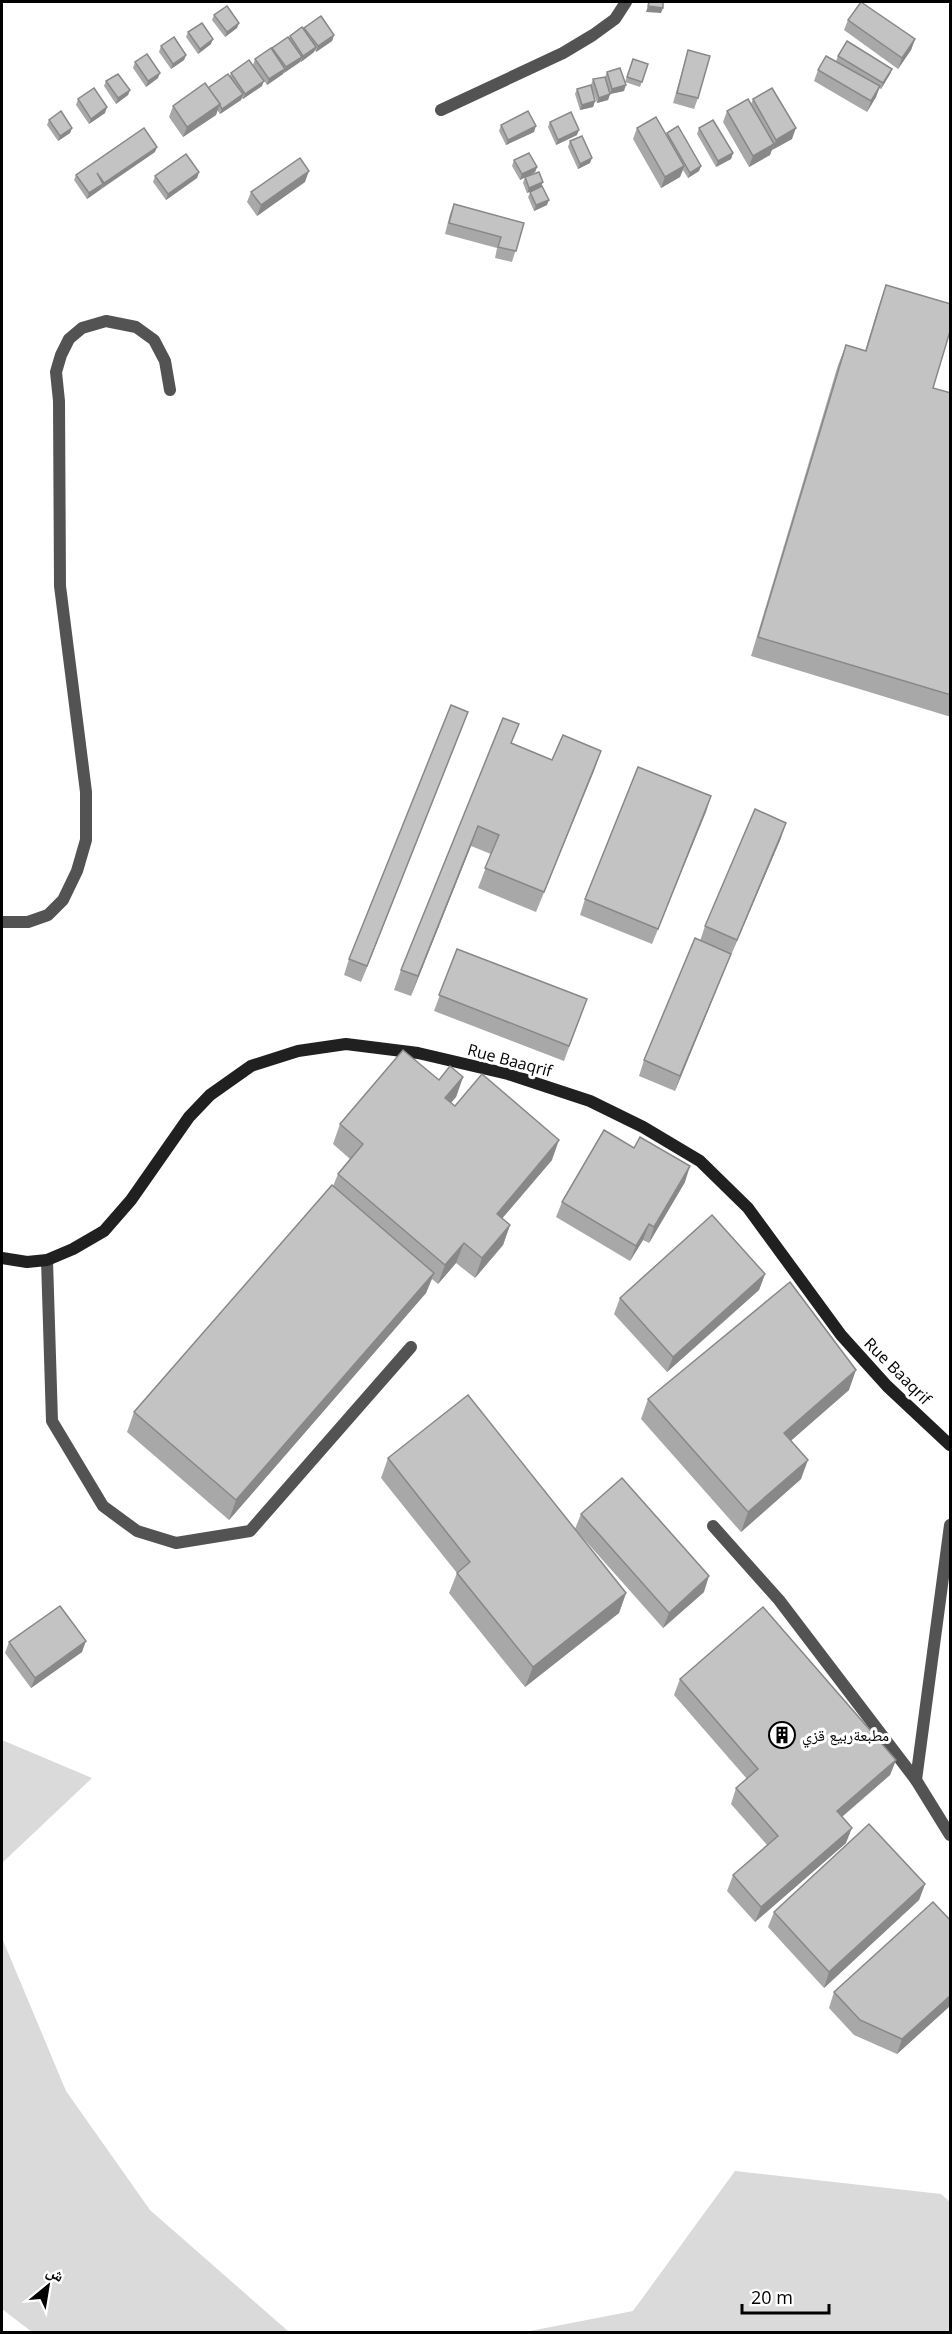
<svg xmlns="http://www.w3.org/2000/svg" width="952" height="2334" font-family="'Open Sans','Noto Naskh Arabic',sans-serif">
<rect width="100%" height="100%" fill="#fff"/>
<g fill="#dadada">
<polygon points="2,1740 92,1778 2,1863"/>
<polygon points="2,1938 66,2091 150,2210 288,2331 303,2332 32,2332 2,2309"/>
<polygon points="735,2171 941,2194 950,2202 950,2332 525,2332 633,2311"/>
</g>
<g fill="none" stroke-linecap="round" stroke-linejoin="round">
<polyline stroke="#535353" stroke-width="12" points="47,1260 52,1421 103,1506 137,1531 176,1543 250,1531 411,1347"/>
<g stroke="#535353" stroke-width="12">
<polyline points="441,110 563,53 593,35 615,19 626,2"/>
<polyline points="2,922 28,922 48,915 63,900 77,871 86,840 86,792 60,586 59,401 56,372 61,355 69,339 82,328 106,321 136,327 154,340 165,361 170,390"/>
<polyline points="713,1526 779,1600 916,1780 950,1525"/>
<polyline points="916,1780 950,1835"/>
</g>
<polyline stroke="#202020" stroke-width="12" points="2,1258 27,1262 47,1260 73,1249 104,1231 131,1200 189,1117 210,1095 251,1066 298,1051 346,1044 418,1053 508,1074 590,1101 643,1127 700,1161 748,1208 841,1335 887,1386 950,1445"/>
</g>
<g fill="#a8a8a8">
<polygon points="214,15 239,23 237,28 225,37 212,20"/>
<polygon points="848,20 915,39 911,50 898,69 844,30"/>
<polygon points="304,28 334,35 332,41 316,52 315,50 314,52 301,62 301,61 300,62 284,73 284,72 283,74 267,85 253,65 255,59 272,50 272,48 289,38 290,36 304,29"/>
<polygon points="188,32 211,44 198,54 186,37"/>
<polygon points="161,46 186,55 184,60 171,69 159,52"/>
<polygon points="688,50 698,98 694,109 673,103"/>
<polygon points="838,56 892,69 890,74 881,89 879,88 876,97 867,112 814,81 818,70 836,61"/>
<polygon points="633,59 648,64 640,87 625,82 624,91 610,94 608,100 597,103 591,85 593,79 605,77 607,72 625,82"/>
<polygon points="135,62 158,78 146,87 133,68"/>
<polygon points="231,73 262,86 243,99 242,98 241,100 220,114 217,110 216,115 183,137 169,117 173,106 208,88 230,76"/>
<polygon points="106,81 130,90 128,95 116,104 104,86"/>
<polygon points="577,89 595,101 593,107 580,110 575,94"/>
<polygon points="78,99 105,113 89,124 76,105"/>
<polygon points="753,99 792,139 772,150 772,149 770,155 749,167 723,122 727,111 751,104"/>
<polygon points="49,120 72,128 70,133 58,141 47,125"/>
<polygon points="550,122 577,135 556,145 548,127"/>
<polygon points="501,125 534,132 506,145 499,131"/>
<polygon points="637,128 666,135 667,133 701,166 699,171 688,178 683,170 680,177 661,188 633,139"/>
<polygon points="699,128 733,153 731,159 716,167 697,134"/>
<polygon points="570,141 590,163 578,169 568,147"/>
<polygon points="155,152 87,199 74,180 76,175"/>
<polygon points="514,160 537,167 535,172 520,180 512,166"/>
<polygon points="199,172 197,178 166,200 153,182 155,176"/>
<polygon points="525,177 541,187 547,205 534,211 528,197 531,191 527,193 523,183"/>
<polygon points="305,182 257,216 247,202 251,192"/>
<polygon points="454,204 524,223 512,262 495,258 497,248 445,234 450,214"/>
<polygon points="886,285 933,388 951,393 951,717 751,656 838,365 846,345 865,351 879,305"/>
<polygon points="468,712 361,982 344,975 349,959"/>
<polygon points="512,743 552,760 601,751 536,912 478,888 491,854 471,846 411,996 394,990 401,970"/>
<polygon points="711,796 652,944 580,915 585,899"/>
<polygon points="781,838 731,955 675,1091 639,1076 644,1060 700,941 705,926"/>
<polygon points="457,949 587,999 564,1061 434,1011"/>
<polygon points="463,1077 456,1097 451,1102 455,1106 552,1160 502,1218 510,1225 503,1245 475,1278 456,1263 438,1284 432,1279 426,1293 229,1520 127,1432 134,1412 333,1186 338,1174 350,1159 333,1144 340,1124 439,1080"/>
<polygon points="685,1182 649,1243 643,1240 630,1261 556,1217 562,1202"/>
<polygon points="765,1274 759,1290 667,1372 614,1314 620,1298"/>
<polygon points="849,1390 791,1440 801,1479 741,1532 641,1419 648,1399"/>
<polygon points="388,1458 626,1593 619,1613 525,1687 449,1593 457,1573 381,1478"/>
<polygon points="581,1514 704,1592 663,1628 575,1529"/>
<polygon points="9,1642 82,1652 31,1688 5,1653"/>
<polygon points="680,1679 896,1760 890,1775 842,1817 846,1843 755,1922 727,1891 733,1875 767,1845 731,1804 736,1788 747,1779 674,1695"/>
<polygon points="925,1884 919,1900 824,1988 768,1927 774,1912"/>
<polygon points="951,1921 951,2005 897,2054 854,2035 829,2008 834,1992"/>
</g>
<g fill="#888">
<polygon points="648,6 663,8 661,13 646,12"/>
<polygon points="239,23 237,28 225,37 227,32"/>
<polygon points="334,35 332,41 316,52 318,46"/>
<polygon points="213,39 211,44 198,54 200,49"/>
<polygon points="915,39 911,50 898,69 902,58"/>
<polygon points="316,47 314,52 301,62 303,56"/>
<polygon points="186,55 184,60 171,69 173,64"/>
<polygon points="302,57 300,62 284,73 286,67"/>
<polygon points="285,69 283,74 267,85 269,79"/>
<polygon points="892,69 890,74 881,89 883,83"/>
<polygon points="160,73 158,78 146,87 148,81"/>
<polygon points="264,81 262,86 243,99 245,94"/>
<polygon points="626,85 624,91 610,94 608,100 597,103 599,98 610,94 612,89"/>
<polygon points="880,86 876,97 867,112 871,101"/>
<polygon points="130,90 128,95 116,104 118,98"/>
<polygon points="243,94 241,100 220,114 222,109"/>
<polygon points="595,101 593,107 580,110 582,105"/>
<polygon points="220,104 216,115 183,137 187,127"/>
<polygon points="107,107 105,113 89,124 91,119"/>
<polygon points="536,126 534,132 506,145 508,140"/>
<polygon points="72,128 70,133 58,141 60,136"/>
<polygon points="796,128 792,139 772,150 776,140"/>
<polygon points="579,130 577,135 556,145 558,140"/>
<polygon points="774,144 770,155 749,167 753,156"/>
<polygon points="157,147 155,152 102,188 104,183"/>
<polygon points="733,153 731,159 716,167 718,161"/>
<polygon points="592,158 590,163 578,169 580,164"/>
<polygon points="684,166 680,177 661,188 665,177"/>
<polygon points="701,166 699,171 688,178 690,173"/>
<polygon points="537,167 535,172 520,180 522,174"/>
<polygon points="309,171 305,182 257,216 261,205"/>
<polygon points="199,172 197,178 166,200 168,194"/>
<polygon points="543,182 541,187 527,193 529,188"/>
<polygon points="103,184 101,189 87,199 89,193"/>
<polygon points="549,200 547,205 534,211 536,205"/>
<polygon points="468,712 462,728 361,982 367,966"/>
<polygon points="601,751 594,771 536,912 544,892"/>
<polygon points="711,796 706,812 652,944 658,929"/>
<polygon points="786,823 781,838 731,955 737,940"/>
<polygon points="478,826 471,846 411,996 418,976"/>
<polygon points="731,954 725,969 675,1091 680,1076"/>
<polygon points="463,1077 456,1097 438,1118 445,1098"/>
<polygon points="559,1140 552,1160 489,1234 497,1214"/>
<polygon points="690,1166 685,1182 649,1243 654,1227"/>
<polygon points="649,1224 643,1240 630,1261 636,1246"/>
<polygon points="510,1225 503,1245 475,1278 482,1258"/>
<polygon points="464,1243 456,1263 438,1284 445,1265"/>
<polygon points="434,1273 426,1293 229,1520 236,1500"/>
<polygon points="765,1274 759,1290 667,1372 673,1357"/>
<polygon points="856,1370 849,1390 777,1453 784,1433"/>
<polygon points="808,1460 801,1479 741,1532 748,1512"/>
<polygon points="709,1576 704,1592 663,1628 669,1613"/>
<polygon points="626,1593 619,1613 525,1687 533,1667"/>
<polygon points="86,1641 82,1652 31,1688 35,1678"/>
<polygon points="896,1760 890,1775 831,1826 837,1811"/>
<polygon points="852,1828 846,1843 755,1922 761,1907"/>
<polygon points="925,1884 919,1900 824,1988 829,1972"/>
<polygon points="951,1995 951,2005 897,2054 902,2039"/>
</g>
<g fill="#c3c3c3" stroke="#888" stroke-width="1.5">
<polygon points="649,2 663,2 663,8 648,6"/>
<polygon points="861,2 915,39 902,58 848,20"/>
<polygon points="227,6 239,23 227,32 214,15"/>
<polygon points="321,16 334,35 318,46 304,28"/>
<polygon points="202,23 213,39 200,49 188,32"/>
<polygon points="302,27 316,47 303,56 290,36"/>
<polygon points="174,37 186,55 173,64 161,46"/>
<polygon points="288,37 302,57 286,67 272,48"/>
<polygon points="847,41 892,69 883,83 838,56"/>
<polygon points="271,48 285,69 269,79 255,59"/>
<polygon points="688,50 710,56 698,98 677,93"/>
<polygon points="147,54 160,73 148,81 135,62"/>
<polygon points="826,56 880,86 871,101 818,70"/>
<polygon points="633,59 648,64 642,82 627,77"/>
<polygon points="249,60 264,81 245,94 231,73"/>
<polygon points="620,68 626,85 612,89 607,72"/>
<polygon points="118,74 130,90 118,98 106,81"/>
<polygon points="228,74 243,94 222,109 219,104 220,104 208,88"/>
<polygon points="605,77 610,94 599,98 593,79"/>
<polygon points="205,83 220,104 187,127 173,106"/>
<polygon points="591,85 595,101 582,105 577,89"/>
<polygon points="94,88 107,107 91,119 78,99"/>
<polygon points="772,88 796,128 776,140 753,99"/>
<polygon points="748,99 774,144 753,156 727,111"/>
<polygon points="61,111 72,128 60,136 49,120"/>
<polygon points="528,111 536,126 508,140 501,125"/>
<polygon points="571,112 579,130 558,140 550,122"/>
<polygon points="656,117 684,166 665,177 637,128"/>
<polygon points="713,120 733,153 718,161 699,128"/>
<polygon points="678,126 701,166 690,173 667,133"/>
<polygon points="144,128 157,147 104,183 97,173 103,184 89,193 76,175"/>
<polygon points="582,136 592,158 580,164 570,141"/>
<polygon points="529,153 537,167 522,174 514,160"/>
<polygon points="186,154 199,172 168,194 155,176"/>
<polygon points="300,158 309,171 261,205 251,192"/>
<polygon points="539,172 543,182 529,188 525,177"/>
<polygon points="542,186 549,200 536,205 530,192"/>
<polygon points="454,204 524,223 516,251 498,247 501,237 449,223"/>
<polygon points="886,285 951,304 951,328 933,388 951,393 951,695 758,637 846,345 866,351"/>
<polygon points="451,705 468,712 367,966 349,959"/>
<polygon points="503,718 519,724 511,743 552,760 563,735 601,751 544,892 485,868 499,835 478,826 418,976 401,970"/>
<polygon points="638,767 711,796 658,929 585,899"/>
<polygon points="755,809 786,823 737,940 705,926"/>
<polygon points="695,938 731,954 680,1076 644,1060"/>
<polygon points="457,949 587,999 569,1046 439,995"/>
<polygon points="403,1050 439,1080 450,1066 463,1077 445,1098 455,1106 482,1074 559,1140 497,1214 510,1225 482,1258 464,1243 445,1265 338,1174 363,1144 340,1124"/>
<polygon points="604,1130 634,1148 640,1137 690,1166 654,1227 649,1224 636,1246 562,1202"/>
<polygon points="332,1185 434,1273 236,1500 134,1412"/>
<polygon points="712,1215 765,1274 673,1357 620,1298"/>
<polygon points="790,1282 856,1370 784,1433 808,1460 748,1512 648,1399"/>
<polygon points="468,1395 626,1593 533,1667 457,1573 470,1562 388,1458"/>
<polygon points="622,1478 709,1576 669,1613 581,1514"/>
<polygon points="60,1606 86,1641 35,1678 9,1642"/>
<polygon points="763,1607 896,1760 837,1811 852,1828 761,1907 733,1875 778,1836 736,1788 758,1769 680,1679"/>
<polygon points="869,1824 925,1884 829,1972 774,1912"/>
<polygon points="933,1902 951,1921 951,1995 902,2039 860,2020 834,1992"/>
</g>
<defs>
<symbol id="building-ring" viewBox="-11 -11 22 22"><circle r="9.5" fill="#fff" stroke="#000" stroke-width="1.5"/><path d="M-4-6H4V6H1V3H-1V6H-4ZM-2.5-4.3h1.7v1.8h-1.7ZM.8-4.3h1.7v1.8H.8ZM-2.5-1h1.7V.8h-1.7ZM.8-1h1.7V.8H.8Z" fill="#000"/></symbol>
</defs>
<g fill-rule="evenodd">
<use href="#building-ring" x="767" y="1720" width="30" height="30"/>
</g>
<g text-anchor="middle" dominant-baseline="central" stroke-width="6" stroke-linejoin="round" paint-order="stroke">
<g font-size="16" fill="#000" stroke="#fff">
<text transform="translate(510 1060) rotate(15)">Rue Baaqrif</text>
<text transform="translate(898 1371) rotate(45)">Rue Baaqrif</text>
</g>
<g font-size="16" fill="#000" stroke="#fff" text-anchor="start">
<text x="802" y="1735">مطبعةربيع قزي</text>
</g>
</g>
<rect width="952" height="2334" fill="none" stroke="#000000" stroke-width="6"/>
<g transform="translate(48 2286) rotate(30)" stroke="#ffffff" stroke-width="4.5" paint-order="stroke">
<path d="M0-4.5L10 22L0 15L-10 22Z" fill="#000000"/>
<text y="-9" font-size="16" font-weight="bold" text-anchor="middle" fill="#000000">ش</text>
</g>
<path d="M742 2304v9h87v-9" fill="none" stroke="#000000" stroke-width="3"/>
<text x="751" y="2304" font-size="18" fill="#000000" stroke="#ffffff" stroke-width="4.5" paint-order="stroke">20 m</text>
</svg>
